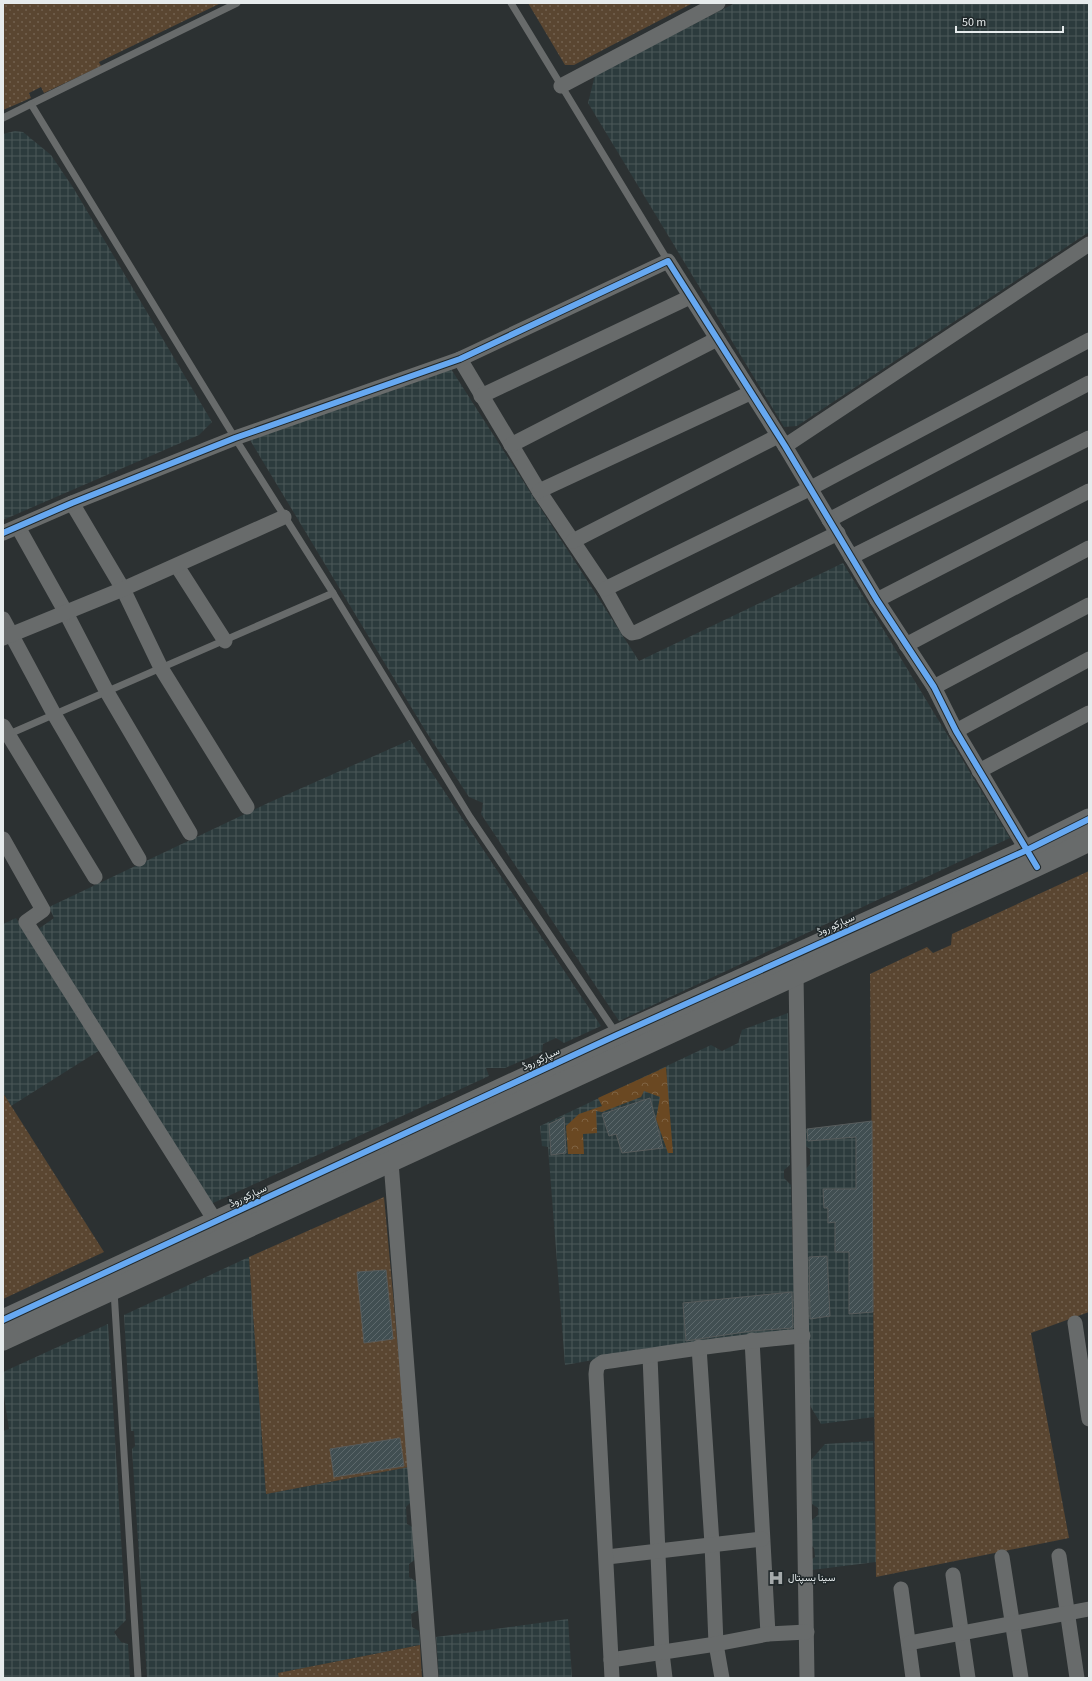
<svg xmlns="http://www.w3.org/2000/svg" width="1092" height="1681" font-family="'Source Sans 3',Vazirmatn,sans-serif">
<defs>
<pattern id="industrial-grid" width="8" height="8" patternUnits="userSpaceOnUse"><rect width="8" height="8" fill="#2c3b3d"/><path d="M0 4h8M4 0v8" fill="none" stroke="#4b5859"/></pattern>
<pattern id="grass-dots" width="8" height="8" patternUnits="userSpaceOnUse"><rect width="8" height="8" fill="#5a4631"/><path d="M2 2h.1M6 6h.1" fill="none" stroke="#72614f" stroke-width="1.8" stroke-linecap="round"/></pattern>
<pattern id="forest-crowns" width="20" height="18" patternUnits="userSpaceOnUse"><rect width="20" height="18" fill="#6a4822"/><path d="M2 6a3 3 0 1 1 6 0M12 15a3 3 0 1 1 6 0" fill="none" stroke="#7f6342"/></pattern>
<pattern id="building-hatch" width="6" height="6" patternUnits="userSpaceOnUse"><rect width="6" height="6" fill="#414f52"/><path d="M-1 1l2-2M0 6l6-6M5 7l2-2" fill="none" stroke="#5c686b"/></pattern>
</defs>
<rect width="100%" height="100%" fill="#2c3132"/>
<g fill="url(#industrial-grid)">
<polygon points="735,3 1089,3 1089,232 797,426 784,427 588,103 595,75"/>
<polygon points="15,131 23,132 51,155 74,189 212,422 199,435 3,520 3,134"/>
<polygon points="451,369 639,661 843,563 1010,838 619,1021 481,814 483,803 469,797 425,730 250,440"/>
<polygon points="410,740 601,1026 564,1043 556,1038 543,1044 542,1052 505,1068 486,1068 489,1076 211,1204 37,930 54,918 49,907 268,803"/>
<polygon points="16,918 100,1050 11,1106 3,1093 3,924"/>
<polygon points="788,1013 790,1165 784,1170 784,1178 791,1185 795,1331 638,1352 565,1365 548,1147 542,1146 540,1126 711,1045 722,1051 738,1043 742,1030"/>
<polygon points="872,1121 874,1417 821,1424 809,1404 805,1170 810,1164 810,1149 804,1145 804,1129"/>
<polygon points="249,1257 266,1494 409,1467 412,1501 406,1507 407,1524 414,1528 416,1559 409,1564 409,1577 417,1582 419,1610 411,1614 412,1627 419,1631 420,1645 279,1673 279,1678 147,1678 132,1449 135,1446 134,1431 131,1431 124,1315"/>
<polygon points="108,1324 126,1620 114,1632 121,1642 128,1644 130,1678 3,1678 3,1431 9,1429 3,1389 3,1372"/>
<polygon points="873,1441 876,1562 812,1570 812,1559 815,1557 814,1548 812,1546 812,1520 818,1515 818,1508 812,1504 811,1460 825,1444"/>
<polygon points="568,1619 572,1678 439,1678 436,1637"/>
</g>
<g fill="url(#grass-dots)">
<polygon points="3,3 221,3 99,62 101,66 44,93 41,87 29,93 31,98 3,110"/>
<polygon points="528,3 693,3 574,65 565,65"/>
<polygon points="1089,871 1089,1312 1031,1333 1069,1538 876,1577 870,974 927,947 933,953 951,945 952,934"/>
<polygon points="3,1093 104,1252 3,1299"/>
<polygon points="384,1197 409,1467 266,1494 249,1257"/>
<polygon points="420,1645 422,1678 279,1678 278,1673"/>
</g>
<polygon fill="url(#forest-crowns)" points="666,1067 673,1153 668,1153 656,1119 660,1097 644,1091 641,1097 602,1112 596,1111 597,1133 583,1134 584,1154 568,1154 566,1126 579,1114 602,1106 598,1098"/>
<g fill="url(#building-hatch)" stroke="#585c5c">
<polygon points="650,1098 663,1148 622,1153 616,1134 609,1136 602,1114"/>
<polygon points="564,1117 566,1153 551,1155 549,1124"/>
<polygon points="872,1121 873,1312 849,1314 849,1252 835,1252 835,1222 828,1223 828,1208 824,1208 823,1189 856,1189 856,1137 808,1141 807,1129"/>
<polygon points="827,1256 830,1316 810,1319 809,1257"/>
<polygon points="386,1270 393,1339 364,1343 357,1272"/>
<polygon points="792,1292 793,1328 751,1331 686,1341 683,1303"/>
<polygon points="400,1438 404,1466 334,1477 330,1449"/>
</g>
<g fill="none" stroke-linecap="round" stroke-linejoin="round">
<g stroke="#686b6b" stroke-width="7">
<polyline points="511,3 668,261"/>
<polyline points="31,104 237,3"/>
<polyline points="3,118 31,104 235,438 333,593 470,817 616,1033"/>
<polyline points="7,735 333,593"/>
<polyline points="114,1291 138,1678"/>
</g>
<g stroke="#686b6b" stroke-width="15">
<polyline points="561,86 718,3"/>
<polyline points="460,359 539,491 605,589 628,630 632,633 637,632 838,533"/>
<polyline points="481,396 690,297"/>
<polyline points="511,445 717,339"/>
<polyline points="785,446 1089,244"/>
<polyline points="539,491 750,393"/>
<polyline points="72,503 123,589 161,668 247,807"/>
<polyline points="829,520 1089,383"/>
<polyline points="18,527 65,611 107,692 190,833"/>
<polyline points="3,533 72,503 235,438 460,359 668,261 785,446 877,600 934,687 956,731 1032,859"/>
<polyline points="573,541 778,436"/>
<polyline points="851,557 1089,438"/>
<polyline points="177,566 225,641"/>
<polyline points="605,589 809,489 1089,340"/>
<polyline points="877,600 1089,491"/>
<polyline points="3,619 54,714 139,859"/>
<polyline points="3,638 123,589 284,517"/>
<polyline points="906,645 1089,548"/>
<polyline points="934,687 1089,605"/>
<polyline points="3,726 95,877"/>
<polyline points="956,731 1089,659"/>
<polyline points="979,771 1089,713"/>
<polyline points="3,839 43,910 26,922 216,1222"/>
<polyline points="796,975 807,1678"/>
<polyline points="391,1162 431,1678"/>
<polyline points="1075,1323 1089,1419"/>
<polyline points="752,1340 768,1634"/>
<polyline points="699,1347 712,1544 716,1644 722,1678"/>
<polyline points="650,1356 662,1653 665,1678"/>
<polyline points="1059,1556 1077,1678"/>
<polyline points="607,1557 762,1539"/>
<polyline points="1002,1557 1021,1678"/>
<polyline points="953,1575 968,1678"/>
<polyline points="901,1589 913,1678"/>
<polyline points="909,1643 1089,1609"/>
<polyline points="611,1660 716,1644 768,1634 807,1632"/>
<path d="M 612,1678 L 596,1374 L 597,1366 L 603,1362 C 669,1353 735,1341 803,1336"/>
</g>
<g stroke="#686b6b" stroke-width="21">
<polyline points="3,1320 617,1035 1027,850 1089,819"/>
<path d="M 3,1340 C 267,1219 531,1098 794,976 C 892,930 992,889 1089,841"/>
</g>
<defs>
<g id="cycleway">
<polyline points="3,533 72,503 235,438 460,359 668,261 785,446 877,600 934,687 956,731 1037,867"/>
<polyline points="3,1320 617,1035 1027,850 1089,819"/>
</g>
</defs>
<use href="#cycleway" stroke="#20282a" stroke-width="8"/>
<use href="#cycleway" stroke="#66a8f1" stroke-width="6"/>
</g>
<defs>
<symbol id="hospital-bare" viewBox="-9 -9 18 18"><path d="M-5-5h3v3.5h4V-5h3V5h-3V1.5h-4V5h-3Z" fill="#a5aaab" stroke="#20282a" stroke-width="2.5" paint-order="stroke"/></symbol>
</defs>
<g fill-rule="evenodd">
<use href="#hospital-bare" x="765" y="1567" width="22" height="22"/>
</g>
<g text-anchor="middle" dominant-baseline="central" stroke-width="3" stroke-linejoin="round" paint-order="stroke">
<g font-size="10" fill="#e6ebec" stroke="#20282a">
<text transform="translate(836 925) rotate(-24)">سپارکو روڈ</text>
<text transform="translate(541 1059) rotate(-25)">سپارکو روڈ</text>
<text transform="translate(248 1196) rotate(-25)">سپارکو روڈ</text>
</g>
<g font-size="10" fill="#e6ebec" stroke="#20282a" text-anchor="start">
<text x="788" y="1578">سینا ہسپتال</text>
</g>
</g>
<rect width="1092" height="1681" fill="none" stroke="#e6ebec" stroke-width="8"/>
<path d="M956 26v6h107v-6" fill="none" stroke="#e6ebec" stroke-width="2"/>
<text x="962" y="26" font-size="12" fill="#e6ebec" stroke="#20282a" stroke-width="3" paint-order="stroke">50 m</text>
</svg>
